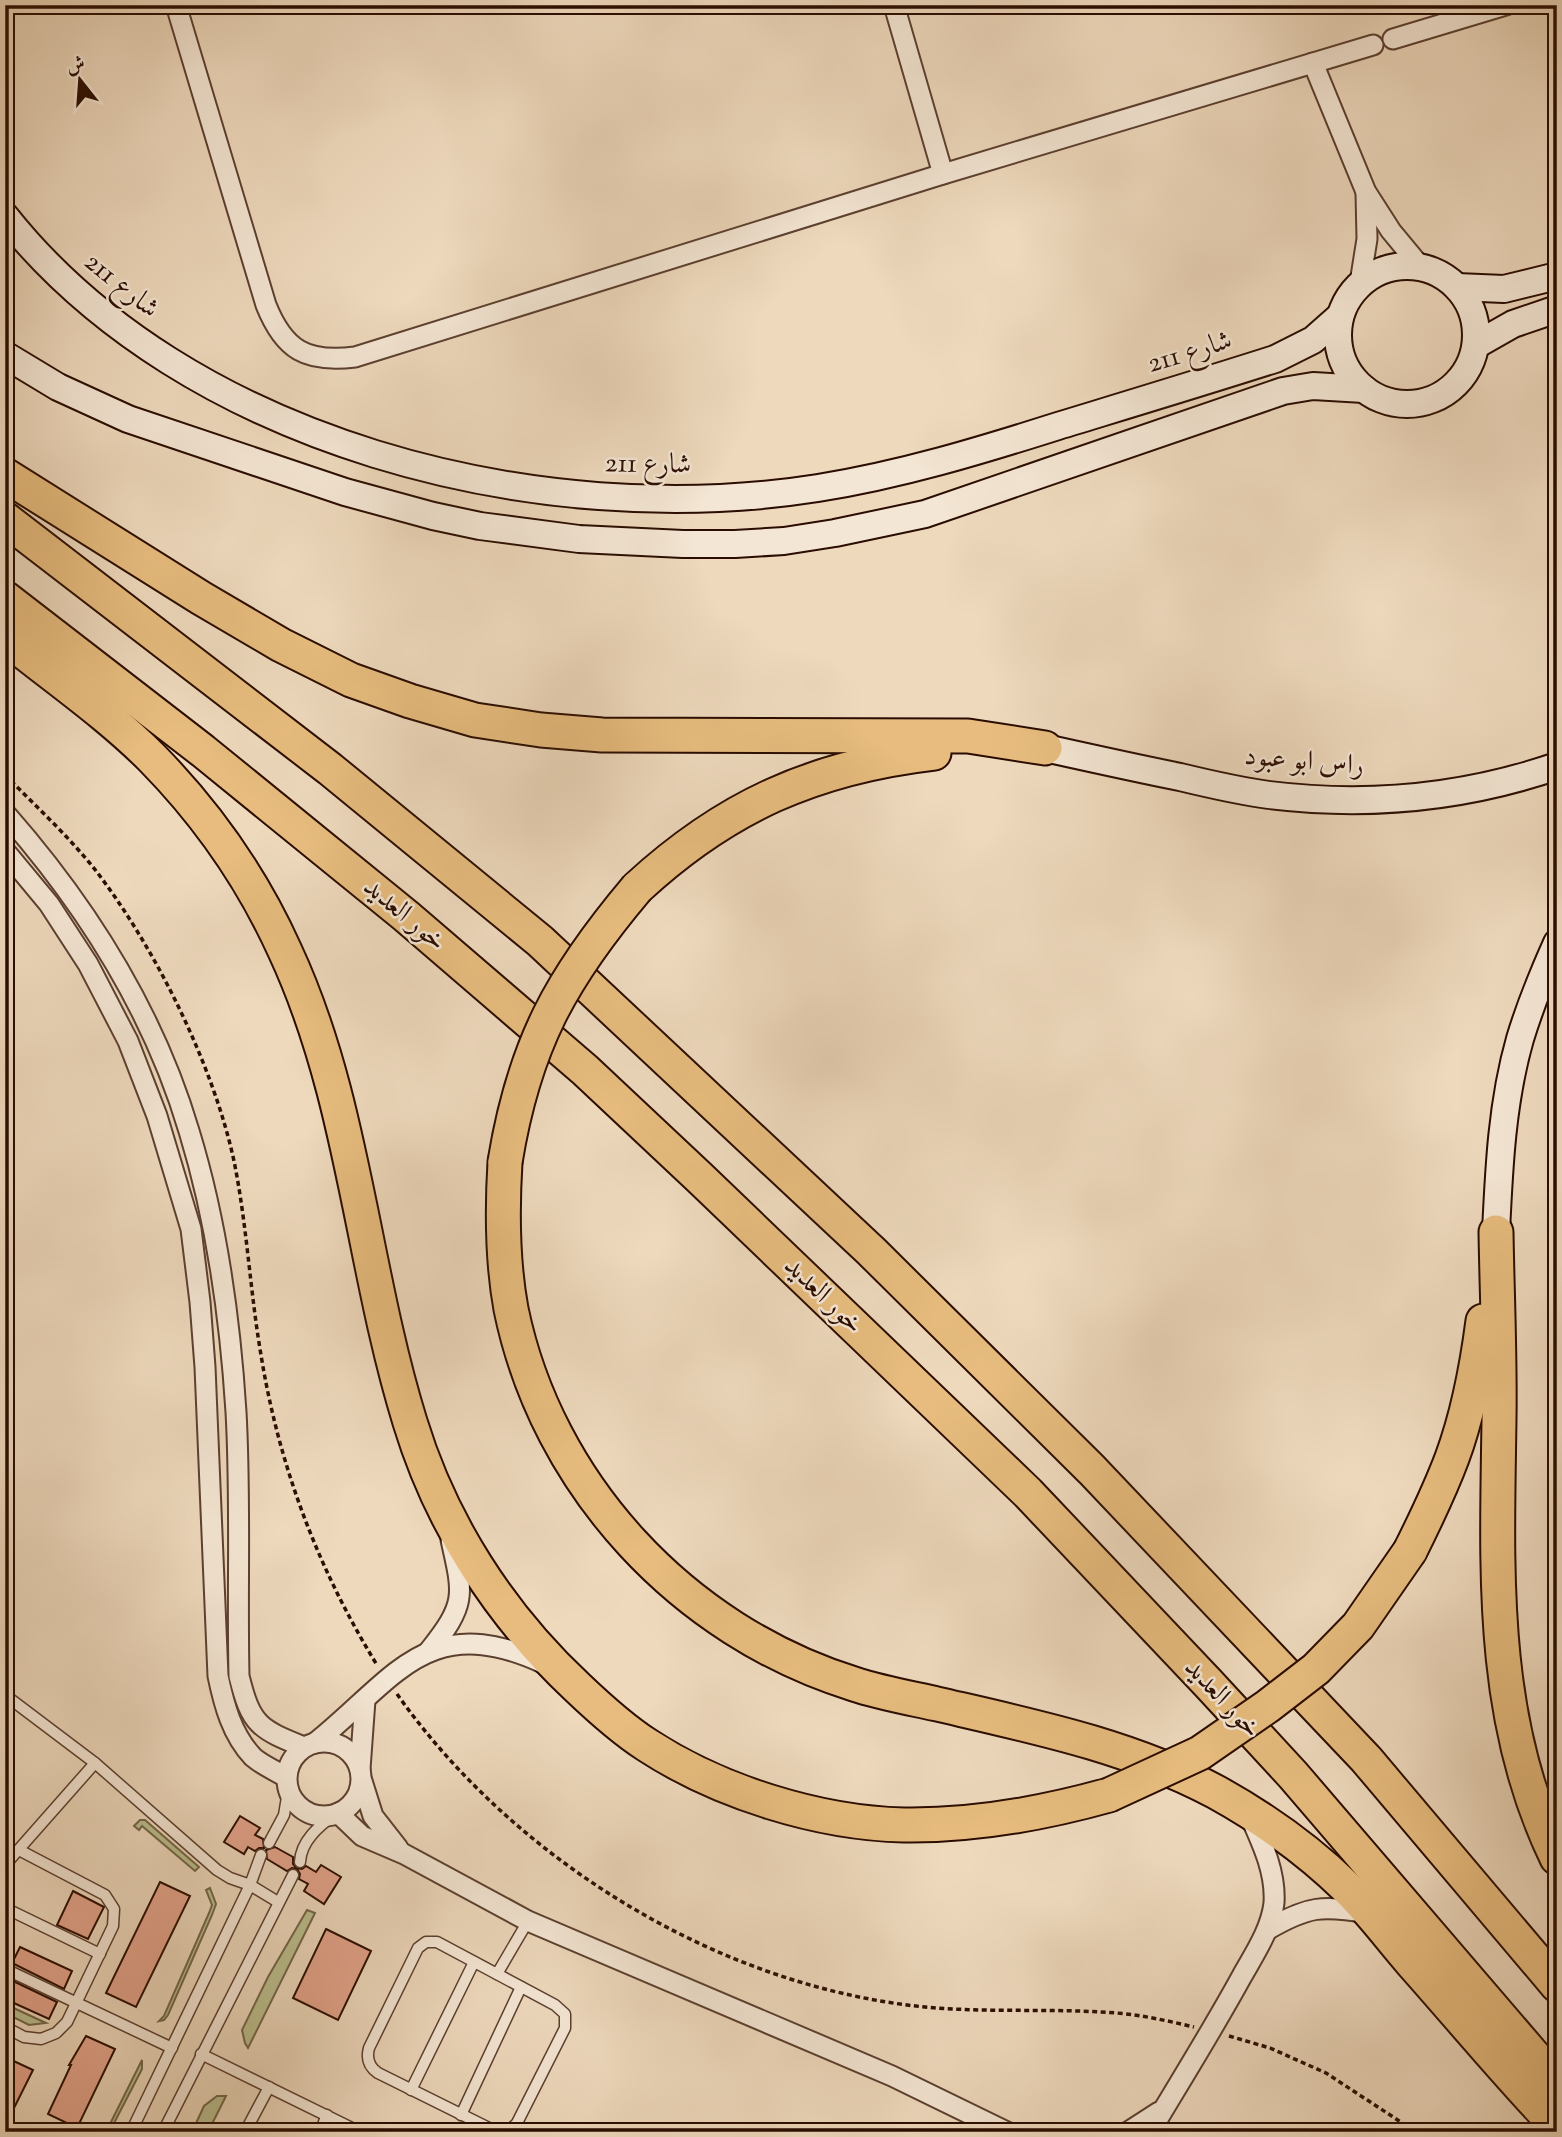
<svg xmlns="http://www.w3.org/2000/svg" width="1562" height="2137" font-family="'Sorts Mill Goudy',Amiri,serif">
<rect width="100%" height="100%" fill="#eed9bd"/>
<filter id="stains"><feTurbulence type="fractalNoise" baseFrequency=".00286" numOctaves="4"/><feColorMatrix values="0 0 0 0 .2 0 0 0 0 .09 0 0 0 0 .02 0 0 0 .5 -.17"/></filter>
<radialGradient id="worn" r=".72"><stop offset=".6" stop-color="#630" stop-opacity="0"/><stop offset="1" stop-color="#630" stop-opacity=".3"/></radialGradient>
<g fill="#bbbf8f" stroke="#726648" stroke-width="2">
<polygon points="140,1820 145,1820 199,1867 195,1871 142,1826 139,1830 134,1826"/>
<polygon points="210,1888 216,1904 212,1915 168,2015 164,2020 159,2021 164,2016 209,1913 212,1905 206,1890"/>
<polygon points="307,1910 315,1913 248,2048 245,2043 242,2030 268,1977"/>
<polygon points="5,2004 46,2023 29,2025 5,2013"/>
<polygon points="142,2060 142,2069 111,2129 108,2128"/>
<polygon points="217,2096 226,2096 208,2132 192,2132 204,2106"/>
</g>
<g fill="#e4a48c" stroke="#2a0c00" stroke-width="2">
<polygon points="240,1816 260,1828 255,1835 263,1839 264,1848 259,1848 255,1851 248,1847 244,1854 224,1842"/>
<polygon points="275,1847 293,1857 293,1864 296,1868 302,1869 306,1866 316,1872 321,1865 341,1877 324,1904 304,1891 308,1884 299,1879 300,1874 297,1869 292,1868 287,1871 267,1859 266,1850"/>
<polygon points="160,1882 190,1896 136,2007 106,1993"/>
<polygon points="73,1891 104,1907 88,1939 57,1925"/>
<polygon points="326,1929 371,1951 338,2020 293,1998"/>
<polygon points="20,1947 72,1971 64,1989 12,1963"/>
<polygon points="11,1980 57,2002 49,2019 5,1999 5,1992"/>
<polygon points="86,2036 115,2049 79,2124 77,2123 75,2127 48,2114 71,2065 69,2065"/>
<polygon points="5,2057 33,2070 5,2126"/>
</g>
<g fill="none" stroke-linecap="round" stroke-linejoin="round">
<defs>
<g id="lane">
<polyline points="5,1695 95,1763 217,1870 230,1878 250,1885 278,1902"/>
<polyline points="269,1843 284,1815 288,1791"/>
<path d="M 300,1862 C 301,1841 319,1826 334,1815"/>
<polyline points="5,1865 95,1763"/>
<polyline points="5,1908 100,1954"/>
<polyline points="5,1969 172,2048"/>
<polyline points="497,1974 528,1921"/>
<polyline points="5,2027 24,2037 41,2039 56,2033 67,2022 113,1926 114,1909 105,1895 19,1850"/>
<polyline points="201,2054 360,2132"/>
<polyline points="411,2090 474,1962"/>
<polyline points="461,2115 521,1987"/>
<polyline points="131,2132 250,1885 261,1855"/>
<polyline points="163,2132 293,1875"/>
<polyline points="245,2132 269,2087"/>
<polyline points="320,2132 327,2115"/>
<path d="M 497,2132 L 378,2073 C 369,2067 366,2059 369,2048 L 418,1948 L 426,1942 L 437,1942 L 555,2005 L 565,2014 L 565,2028 L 517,2123 L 510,2130 L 502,2132"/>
</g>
<g id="street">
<path d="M 176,5 L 266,305 C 284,350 306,363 355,357 L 943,174 L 1373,45"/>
<polyline points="894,5 943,174"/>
<polyline points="1393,39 1506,5"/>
<polyline points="1313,63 1366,192 1391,231 1420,266"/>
<polyline points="1360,283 1367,239 1366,193"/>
<path d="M 5,813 C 86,905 154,1013 189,1131 C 217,1222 230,1317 236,1412 C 241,1500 237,1588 239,1676 C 251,1725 259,1729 304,1747"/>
<path d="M 5,851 L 49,904 L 88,964 L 128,1041 L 157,1116 L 191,1229 L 200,1302 L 205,1367 L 218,1676 C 224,1705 232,1735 253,1757 C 262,1765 276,1771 286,1777"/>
<path d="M 429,1651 C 466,1604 464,1597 451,1540"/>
<circle cx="324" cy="1779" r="37"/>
<path d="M 315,1743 C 396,1678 427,1610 543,1663"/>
<polyline points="360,1769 365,1700"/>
<polyline points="362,1781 373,1816 398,1848"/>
<polyline points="338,1813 362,1836 404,1854 528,1921 892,2076 1007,2132"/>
<path d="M 1267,1930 C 1308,1906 1322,1905 1368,1913"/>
<polyline points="1128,2132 1159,2112"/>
<path d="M 1150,2132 C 1181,2080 1213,2029 1242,1976 C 1255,1953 1271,1929 1274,1903 C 1276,1872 1262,1843 1250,1816"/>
</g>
<g id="secondary">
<path d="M 5,216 C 186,444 540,532 818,488 C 900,475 979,451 1058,426 C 1130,404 1203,382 1275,359 L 1313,340 L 1339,317"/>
<circle cx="1407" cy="335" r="69"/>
<polyline points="1457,287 1504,289 1557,276"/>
<polyline points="1476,345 1513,324 1557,309"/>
<polyline points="5,355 58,387 128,419 345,492 433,516 480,526 579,539 683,544 735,544 784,541 835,533 925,514 1283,391 1313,386 1364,389"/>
<path d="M 1045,748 C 1090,758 1135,768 1180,777 C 1209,784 1239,791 1269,795 C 1367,807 1464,798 1557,766"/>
<path d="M 1496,1232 C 1499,1167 1502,1102 1520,1039 C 1530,1006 1543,974 1557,943"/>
</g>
<g id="highway">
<polyline points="5,475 201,598 281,645 351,680 410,701 475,720 541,730 602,735 968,736 1045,748"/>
<polyline points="5,519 330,769 540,941 871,1251 1092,1470 1366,1759 1557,1985"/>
<polyline points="5,598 203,751 406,916 585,1070 700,1178 1028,1493 1208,1683 1293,1775 1557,2083"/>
<path d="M 5,637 C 54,677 107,713 152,758 C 206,813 253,880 285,951 C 354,1099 362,1267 410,1422 C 441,1524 500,1615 577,1687 C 599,1708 622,1729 647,1745 C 719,1792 818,1823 904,1825 C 974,1826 1041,1814 1109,1795"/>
<path d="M 637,888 C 726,806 814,767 934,753"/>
<path d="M 505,1162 C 502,1211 502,1260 511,1309 C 547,1485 683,1631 854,1684 C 881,1693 910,1698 937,1704 C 1032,1726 1130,1746 1216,1792 C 1263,1818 1309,1851 1347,1888 C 1371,1911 1391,1939 1413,1964 C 1461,2018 1507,2074 1557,2126"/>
<path d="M 1496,1232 C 1497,1294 1500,1357 1499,1419 C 1497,1568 1489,1719 1557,1858"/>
<path d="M 1410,1551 C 1425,1521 1440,1490 1452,1458 C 1468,1415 1477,1367 1483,1321"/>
</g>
</defs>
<use href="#lane" stroke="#5b3f2f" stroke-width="13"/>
<use href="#street" stroke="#5b3f2f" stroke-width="23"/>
<use href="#secondary" stroke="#2a0c00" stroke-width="30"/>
<use href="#highway" stroke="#2a0c00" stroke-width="37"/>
<g stroke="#2a0c00" stroke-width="3.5" stroke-dasharray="5 3.5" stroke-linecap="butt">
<path d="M 5,775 C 35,805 66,834 93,867 C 154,945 213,1064 234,1161 C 247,1225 250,1291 261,1355 C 279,1466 318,1569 377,1665"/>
<path d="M 397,1694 C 515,1861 720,1987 925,2007 C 989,2013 1053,2008 1116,2013 C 1143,2015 1168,2021 1194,2027"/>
<polyline points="1229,2036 1270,2048 1326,2073 1416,2132"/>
</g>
<use href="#lane" stroke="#f4e6d4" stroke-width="10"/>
<use href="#street" stroke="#f4e6d4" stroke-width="19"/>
<use href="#secondary" stroke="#f4e6d4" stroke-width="26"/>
<use href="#highway" stroke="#e7bc7e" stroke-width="33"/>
<defs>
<g id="highway-bridge">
<path d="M 505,1162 C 524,1045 561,978 637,888"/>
<polyline points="1109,1795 1200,1753 1268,1706 1316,1669 1358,1626 1410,1551"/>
</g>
</defs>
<use href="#highway-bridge" stroke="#2a0c00" stroke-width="37" stroke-linecap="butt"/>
<use href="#highway-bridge" stroke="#e7bc7e" stroke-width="33"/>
</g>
<g text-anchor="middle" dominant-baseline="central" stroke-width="5" stroke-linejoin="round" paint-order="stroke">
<g font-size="28" fill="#2a0c00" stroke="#f4e6d4">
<text transform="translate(121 286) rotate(39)">شارع 211</text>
<text transform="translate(1190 353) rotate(-17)">شارع 211</text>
<text transform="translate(648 465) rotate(1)">شارع 211</text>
<text transform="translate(1304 762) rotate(5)">راس ابو عبود</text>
<text transform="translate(404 915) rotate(40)">خور العديد</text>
<text transform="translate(823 1296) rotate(44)">خور العديد</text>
<text transform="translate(1222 1699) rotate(47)">خور العديد</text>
</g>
</g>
<rect width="1562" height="2137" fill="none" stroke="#eed9bd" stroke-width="28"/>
<rect x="7" y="7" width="1548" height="2123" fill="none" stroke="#2a0c00" stroke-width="3.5"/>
<rect x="14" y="14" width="1534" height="2109" fill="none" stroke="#2a0c00" stroke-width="2"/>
<g transform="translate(80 80) rotate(343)" stroke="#f4e6d4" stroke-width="5" paint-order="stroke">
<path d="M0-5L12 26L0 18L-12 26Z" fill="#2a0c00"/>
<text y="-10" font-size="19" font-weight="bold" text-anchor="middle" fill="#2a0c00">ش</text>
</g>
<rect width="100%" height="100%" filter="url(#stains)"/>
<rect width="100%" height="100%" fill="url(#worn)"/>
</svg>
